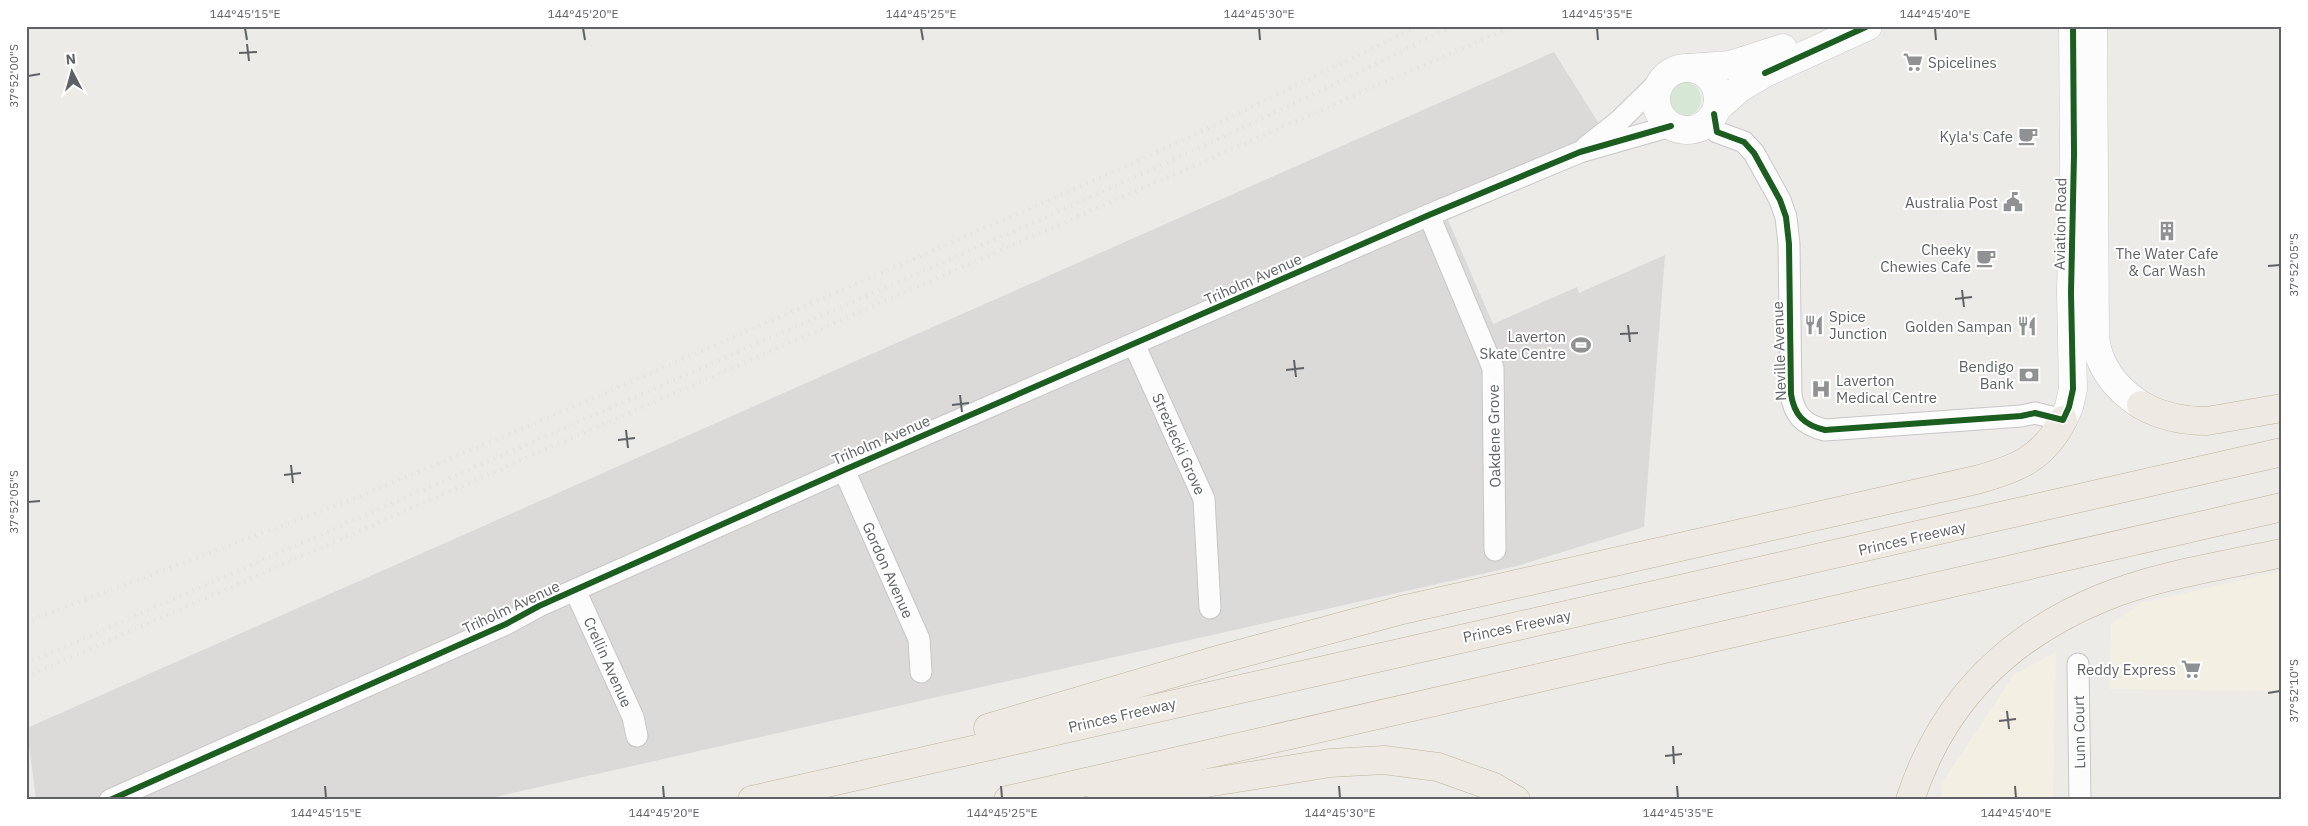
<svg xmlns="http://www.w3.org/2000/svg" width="2308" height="826" font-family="'IBM Plex Sans',sans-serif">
<rect width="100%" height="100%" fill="#ecebe8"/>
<g fill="#f4efe3">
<polygon points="2282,571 2282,691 2110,689 2111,624 2141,603"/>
<polygon points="2056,652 2053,800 1941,800 1942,783 2014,674"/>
</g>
<polygon fill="#dcdad8" points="1554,52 1615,149 1448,220 1493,324 1577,287 1579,293 1665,255 1644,527 1517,566 482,800 36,800 27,728"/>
<circle fill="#d7e7d5" cx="1684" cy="99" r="17"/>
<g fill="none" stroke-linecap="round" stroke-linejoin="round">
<defs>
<g id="street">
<path d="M 1717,132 L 1744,142 L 1754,153 L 1780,200 L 1786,217 L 1789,244 L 1791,394 C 1794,415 1804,425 1825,430 L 2021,416 L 2035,413 L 2063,420"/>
<polyline points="1586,147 1619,121 1663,78"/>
<polyline points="1429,215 1493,368 1495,550"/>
<polyline points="1134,344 1204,499 1210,608"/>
<polyline points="844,470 919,639 921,672"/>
<polyline points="575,590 633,717 637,736"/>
<polyline points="2078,664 2080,800"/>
<polyline points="110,800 506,624 539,606 844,470 1429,215 1580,152 1671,126"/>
</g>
<g id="secondary">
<path d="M 2093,26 L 2095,338 C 2099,368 2116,389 2141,405"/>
<circle cx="1687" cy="99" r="31"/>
<polyline points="1689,68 1730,65 1783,48"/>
<polyline points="1717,108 1740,88 1765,73 1868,26"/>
<polyline points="2063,420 2069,407 2073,389 2071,293 2074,155 2073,26"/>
</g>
<g id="highway">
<path d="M 2141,405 C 2162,417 2183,421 2207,421 L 2282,408"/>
<path d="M 988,728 L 1221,659 L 1402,610 L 1976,480 C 2016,469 2043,459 2063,420"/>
<path d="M 752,800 C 1262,683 1772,570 2282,452"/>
<polyline points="1008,800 2282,507"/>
<polyline points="1101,800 1330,763 1384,760 1438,767 1494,787 1516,800"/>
<path d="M 1910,800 C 1942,702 2007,637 2102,598 C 2158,575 2222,566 2282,553"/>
</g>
</defs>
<use href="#street" stroke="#c7c7c7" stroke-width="23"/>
<use href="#secondary" stroke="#c9c9c9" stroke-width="29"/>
<use href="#highway" stroke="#c0b299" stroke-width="29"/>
<use href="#street" stroke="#fcfcfc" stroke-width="21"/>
<use href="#secondary" stroke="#fcfcfc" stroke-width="28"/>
<use href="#highway" stroke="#eeeae3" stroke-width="28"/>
<g stroke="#e3e2e2" stroke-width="4" stroke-dasharray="1 6" stroke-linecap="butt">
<polyline points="26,622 353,499 545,419 1109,174 1215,125 1418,26"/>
<path d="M 26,664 C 278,553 530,443 781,333 C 1007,235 1232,137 1452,26"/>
<polyline points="26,677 1513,26"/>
</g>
<defs>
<g id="cycleway">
<polyline points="1765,73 1868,26"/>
<path d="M 1714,114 L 1717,132 L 1744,142 L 1754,153 L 1780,200 L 1786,217 L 1789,244 L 1791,394 C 1794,415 1804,425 1825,430 L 2021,416 L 2035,413 L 2063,420 L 2069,407 L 2073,389 L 2071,293 L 2074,155 L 2073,26"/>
<polyline points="110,800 506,624 539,606 844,470 1429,215 1580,152 1671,126"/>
</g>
</defs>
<use href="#cycleway" stroke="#fff" stroke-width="9"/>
<use href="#cycleway" stroke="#1b5e20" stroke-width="6"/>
</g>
<path fill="none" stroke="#5e6165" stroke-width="2" d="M 245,28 L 247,40M 583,28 L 585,40M 921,28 L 923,40M 1259,28 L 1260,40M 1597,28 L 1598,40M 1935,28 L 1936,40M 247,44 L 249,61M 239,53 L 257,52M 28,76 L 40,74M 2268,266 L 2280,265M 1962,290 L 1964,307M 1955,299 L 1972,297M 1628,325 L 1630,342M 1620,334 L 1638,333M 1294,360 L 1296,377M 1286,370 L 1304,368M 960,395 L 962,412M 952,405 L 969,403M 626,430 L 628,448M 618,440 L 635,438M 291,465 L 293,483M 284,475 L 301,473M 28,502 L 40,501M 2268,693 L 2280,691M 2007,711 L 2009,729M 1999,721 L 2016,719M 1673,746 L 1674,764M 1665,756 L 1682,754M 325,786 L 326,798M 663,786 L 664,798M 1001,786 L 1002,798M 1339,786 L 1340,798M 1677,786 L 1678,798M 2015,786 L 2016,798"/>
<defs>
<symbol id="supermarket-bare" viewBox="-9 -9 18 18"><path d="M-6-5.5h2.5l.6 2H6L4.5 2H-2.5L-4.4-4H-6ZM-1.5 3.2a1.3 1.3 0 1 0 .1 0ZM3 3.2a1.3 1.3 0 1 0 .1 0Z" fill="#909193" stroke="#fff" stroke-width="2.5" paint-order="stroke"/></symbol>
<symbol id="cafe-bare" viewBox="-9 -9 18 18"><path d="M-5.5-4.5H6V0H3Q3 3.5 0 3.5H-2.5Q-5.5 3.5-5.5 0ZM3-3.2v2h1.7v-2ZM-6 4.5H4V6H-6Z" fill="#909193" stroke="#fff" stroke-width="2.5" paint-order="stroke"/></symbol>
<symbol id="civic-bare" viewBox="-9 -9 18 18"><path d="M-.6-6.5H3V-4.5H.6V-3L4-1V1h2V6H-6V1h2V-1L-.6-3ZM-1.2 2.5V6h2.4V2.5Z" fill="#909193" stroke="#fff" stroke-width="2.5" paint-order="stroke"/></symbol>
<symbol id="building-bare" viewBox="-9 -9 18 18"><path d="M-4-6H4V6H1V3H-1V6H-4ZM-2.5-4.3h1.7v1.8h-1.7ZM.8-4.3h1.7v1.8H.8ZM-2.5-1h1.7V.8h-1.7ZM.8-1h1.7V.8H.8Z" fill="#909193" stroke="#fff" stroke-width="2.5" paint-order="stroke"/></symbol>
<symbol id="restaurant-bare" viewBox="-9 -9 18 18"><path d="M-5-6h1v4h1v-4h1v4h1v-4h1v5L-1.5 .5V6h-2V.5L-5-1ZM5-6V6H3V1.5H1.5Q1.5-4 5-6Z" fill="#909193" stroke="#fff" stroke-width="2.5" paint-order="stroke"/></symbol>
<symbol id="stadium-bare" viewBox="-9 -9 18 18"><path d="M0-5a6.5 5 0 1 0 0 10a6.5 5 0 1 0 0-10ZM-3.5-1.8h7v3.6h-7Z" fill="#909193" stroke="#fff" stroke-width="2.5" paint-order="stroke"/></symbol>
<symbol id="bank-bare" viewBox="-9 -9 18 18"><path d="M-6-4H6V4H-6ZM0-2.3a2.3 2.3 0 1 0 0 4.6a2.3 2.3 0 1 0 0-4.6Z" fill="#909193" stroke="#fff" stroke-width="2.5" paint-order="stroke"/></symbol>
<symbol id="hospital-bare" viewBox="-9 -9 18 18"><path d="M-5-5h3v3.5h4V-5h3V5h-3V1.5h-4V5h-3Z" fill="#909193" stroke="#fff" stroke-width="2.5" paint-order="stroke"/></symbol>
</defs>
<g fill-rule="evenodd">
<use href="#supermarket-bare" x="1899" y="48" width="28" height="28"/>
<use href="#cafe-bare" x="2014" y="122" width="28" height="28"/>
<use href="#civic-bare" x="1999" y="188" width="28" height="28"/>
<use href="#building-bare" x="2153" y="217" width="28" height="28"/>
<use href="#cafe-bare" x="1972" y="244" width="28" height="28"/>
<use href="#restaurant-bare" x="1800" y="311" width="28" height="28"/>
<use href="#restaurant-bare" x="2013" y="312" width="28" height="28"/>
<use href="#stadium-bare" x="1567" y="331" width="28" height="28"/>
<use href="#bank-bare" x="2015" y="361" width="28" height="28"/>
<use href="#hospital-bare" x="1807" y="375" width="28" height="28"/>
<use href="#supermarket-bare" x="2177" y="655" width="28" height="28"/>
</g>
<g text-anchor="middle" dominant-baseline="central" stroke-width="4" stroke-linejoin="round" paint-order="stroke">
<g font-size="15" fill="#5e6165" stroke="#fff" text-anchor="end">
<text x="1928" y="62" text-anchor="start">Spicelines</text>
<text x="2013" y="136">Kyla's Cafe</text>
<text x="1998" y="202">Australia Post</text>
<text x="1971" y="249">Cheeky<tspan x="1971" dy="17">Chewies Cafe</tspan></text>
<text x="2167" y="253" text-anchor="middle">The Water Cafe<tspan x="2167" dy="17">&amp; Car Wash</tspan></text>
<text x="1829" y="316" text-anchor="start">Spice<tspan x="1829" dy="17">Junction</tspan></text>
<text x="2012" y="326">Golden Sampan</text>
<text x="1566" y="336">Laverton<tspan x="1566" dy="17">Skate Centre</tspan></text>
<text x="2014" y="366">Bendigo<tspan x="2014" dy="17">Bank</tspan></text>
<text x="1836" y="380" text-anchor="start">Laverton<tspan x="1836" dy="17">Medical Centre</tspan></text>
<text x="2176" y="669">Reddy Express</text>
</g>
<g font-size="15" fill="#5e6165" stroke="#fff">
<text transform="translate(2060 224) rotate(-89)">Aviation Road</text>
<text transform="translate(1253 279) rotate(-24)">Triholm Avenue</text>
<text transform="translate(1779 351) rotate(-92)">Neville Avenue</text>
<text transform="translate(1494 436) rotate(-91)">Oakdene Grove</text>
<text transform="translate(881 440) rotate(-23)">Triholm Avenue</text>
<text transform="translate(1179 444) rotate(66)">Strezlecki Grove</text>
<text transform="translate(1912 538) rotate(-13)">Princes Freeway</text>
<text transform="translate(888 570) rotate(66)">Gordon Avenue</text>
<text transform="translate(511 607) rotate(-25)">Triholm Avenue</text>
<text transform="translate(1517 626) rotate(-12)">Princes Freeway</text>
<text transform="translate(608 662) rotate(66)">Crellin Avenue</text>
<text transform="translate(1122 715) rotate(-13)">Princes Freeway</text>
<text transform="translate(2079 732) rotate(-91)">Lunn Court</text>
</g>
</g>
<rect width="2308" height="826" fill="none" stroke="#ffffff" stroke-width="55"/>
<g transform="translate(72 72) rotate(354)" stroke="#ffffff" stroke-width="4" paint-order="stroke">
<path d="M0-4L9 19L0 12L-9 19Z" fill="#5e6165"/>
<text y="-8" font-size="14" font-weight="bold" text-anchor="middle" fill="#5e6165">N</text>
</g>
<rect x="28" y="28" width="2252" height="770" fill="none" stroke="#5e6165" stroke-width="2"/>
<g font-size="12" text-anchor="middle" fill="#5e6165">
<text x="245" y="18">144°45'15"E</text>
<text x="583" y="18">144°45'20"E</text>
<text x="921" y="18">144°45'25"E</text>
<text x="1259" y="18">144°45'30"E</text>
<text x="1597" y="18">144°45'35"E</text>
<text x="1935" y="18">144°45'40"E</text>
<text transform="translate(14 76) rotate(-90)" y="4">37°52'00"S</text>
<text transform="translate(2294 265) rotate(-90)" y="4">37°52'05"S</text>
<text transform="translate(14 502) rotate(-90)" y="4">37°52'05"S</text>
<text transform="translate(2294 691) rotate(-90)" y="4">37°52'10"S</text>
<text x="326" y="817">144°45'15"E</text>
<text x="664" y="817">144°45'20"E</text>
<text x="1002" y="817">144°45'25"E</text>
<text x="1340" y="817">144°45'30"E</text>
<text x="1678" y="817">144°45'35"E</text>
<text x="2016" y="817">144°45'40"E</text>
</g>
</svg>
